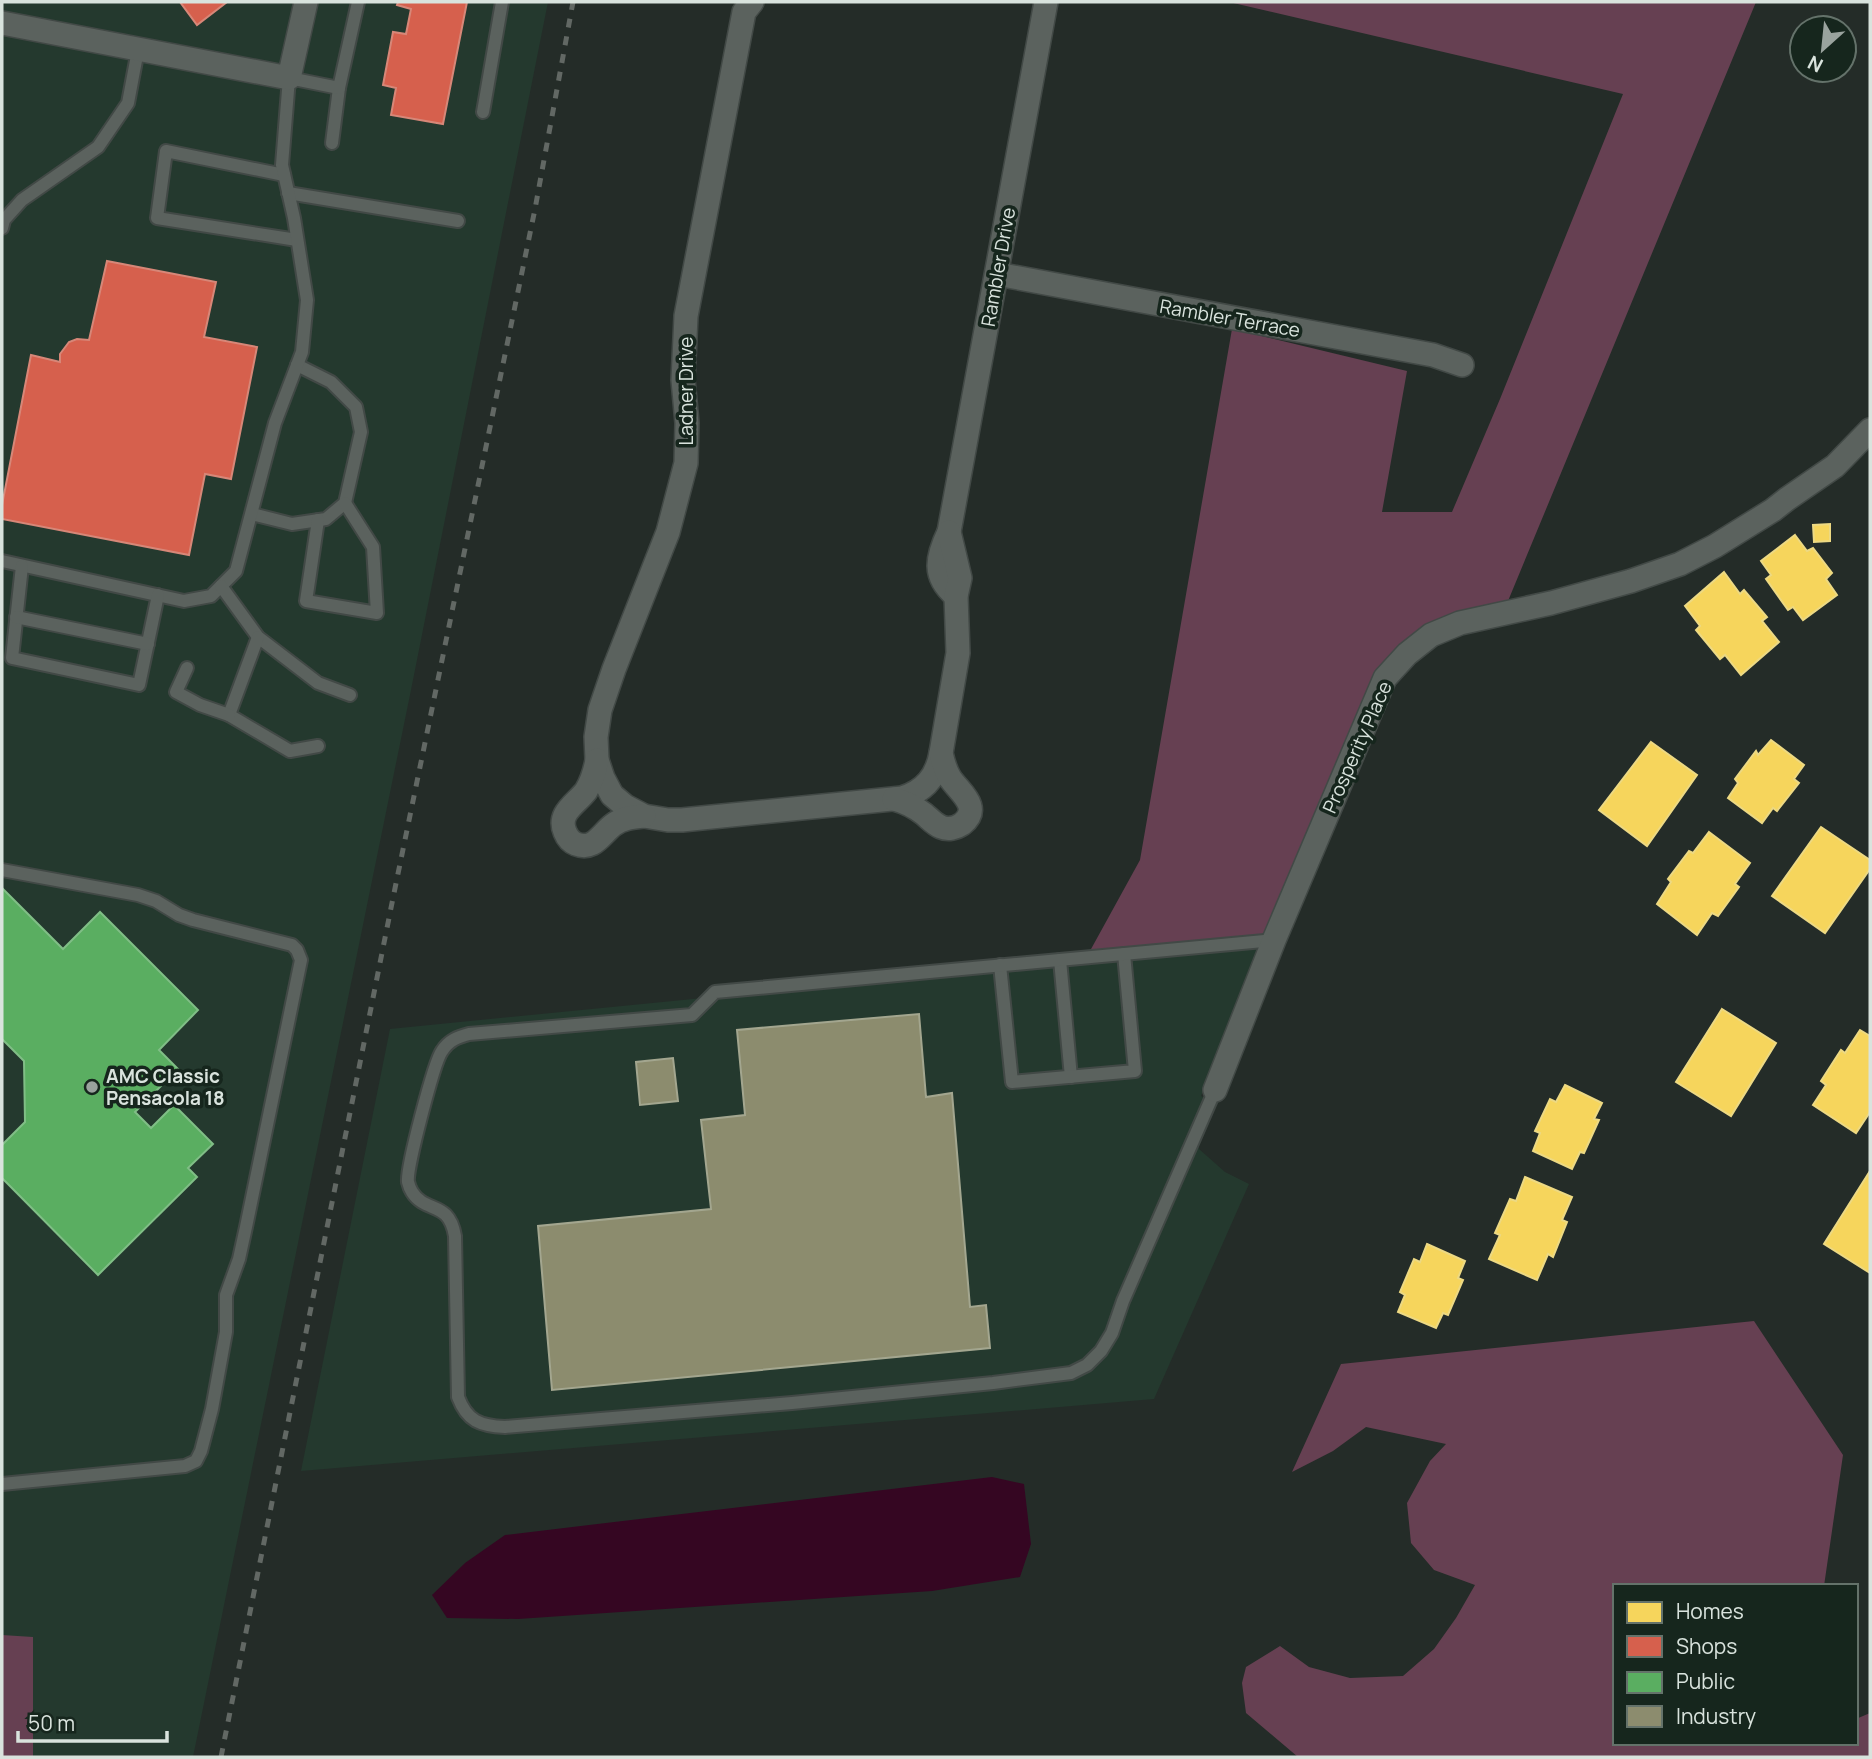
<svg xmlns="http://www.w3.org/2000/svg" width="1872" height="1759" font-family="Manrope,sans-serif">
<rect width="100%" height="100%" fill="#242c28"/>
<g fill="#24392e">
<polygon points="2,2 295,2 281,65 2,11"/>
<polygon points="316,2 548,2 411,690 193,1757 2,1757 2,34 295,91"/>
<polygon points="1263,938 1201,1096 1207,1099 1195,1126 1199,1149 1225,1172 1249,1184 1154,1399 301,1471 390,1029 1167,952"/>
</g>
<g fill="#664052">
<polygon points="1229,2 1756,2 1508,601 1402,646 1263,938 1085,960 1140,860 1232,329 1407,371 1382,512 1452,512 1500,399 1623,94"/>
<polygon points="1754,1321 1843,1455 1824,1586 1615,1586 1615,1743 1856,1743 1856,1719 1870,1713 1870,1757 1298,1757 1246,1713 1242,1683 1246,1667 1280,1646 1309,1667 1350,1678 1403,1676 1434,1649 1456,1618 1475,1585 1434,1570 1411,1543 1407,1503 1430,1461 1446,1444 1366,1427 1333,1451 1292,1472 1341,1364"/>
<polygon points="2,1635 33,1637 33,1757 2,1757"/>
</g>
<polygon fill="#350622" points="992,1477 1024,1484 1031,1544 1020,1577 932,1591 518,1619 447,1618 432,1595 465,1563 505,1535"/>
<g fill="#f6d55c" stroke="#edd983" stroke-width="2">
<polygon points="1830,524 1830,541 1814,542 1813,525"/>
<polygon points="1795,535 1807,551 1813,548 1832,573 1826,579 1837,595 1803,620 1793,607 1788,610 1766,579 1771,575 1761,561"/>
<polygon points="1724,572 1740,594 1744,590 1767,617 1762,621 1779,642 1741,675 1725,655 1720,659 1696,630 1700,626 1685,606"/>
<polygon points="1771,740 1804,765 1794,779 1799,783 1777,811 1773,808 1762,823 1728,798 1738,783 1735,779 1756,751 1758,755"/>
<polygon points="1651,742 1697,775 1647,846 1599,810"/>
<polygon points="1821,827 1870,860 1870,869 1825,933 1772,896"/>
<polygon points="1709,832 1750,863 1735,884 1739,887 1718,916 1712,913 1697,935 1657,904 1671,882 1668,879 1689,851 1693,853"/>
<polygon points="1722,1009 1776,1043 1731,1116 1676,1082"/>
<polygon points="1860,1030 1870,1036 1870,1112 1856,1133 1813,1105 1826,1085 1821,1081 1841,1050 1845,1053"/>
<polygon points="1565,1085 1602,1103 1594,1119 1599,1120 1584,1153 1580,1152 1572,1169 1533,1151 1540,1133 1535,1131 1550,1099 1556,1102"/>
<polygon points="1870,1171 1870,1273 1824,1244"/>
<polygon points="1525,1177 1572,1197 1562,1220 1567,1222 1553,1257 1548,1254 1537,1280 1489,1259 1500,1235 1495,1233 1510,1199 1516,1201"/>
<polygon points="1427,1244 1465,1261 1458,1278 1463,1280 1448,1315 1443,1313 1436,1328 1398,1312 1405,1295 1400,1292 1414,1259 1420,1262"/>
</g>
<g fill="#d6604d" stroke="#d78778" stroke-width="2">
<polygon points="180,2 227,2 197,25"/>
<polygon points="398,2 467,2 443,124 391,115 396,88 383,85 393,32 406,34 411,9 397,5"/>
<polygon points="107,261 216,282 204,337 257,347 231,479 205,474 189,555 2,519 2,505 31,355 60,362 60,354 69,342 77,339 89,340"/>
</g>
<polygon fill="#5aae61" stroke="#80be86" stroke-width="2" points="3,889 63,949 100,912 198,1010 159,1050 178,1069 135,1112 151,1128 174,1105 213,1144 188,1168 197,1177 98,1275 2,1178 2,1145 25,1122 24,1061 2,1039 2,890"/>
<g fill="#8c8c6e" stroke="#a3a68f" stroke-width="2">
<polygon points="919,1014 926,1097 952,1093 970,1307 986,1305 990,1348 552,1390 538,1226 711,1209 701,1120 745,1115 737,1030"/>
<polygon points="673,1058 678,1101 640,1105 636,1062"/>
</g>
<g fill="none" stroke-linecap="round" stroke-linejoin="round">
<defs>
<g id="service">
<polyline points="483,112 502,2"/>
<polyline points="332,143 339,88"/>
<polyline points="284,175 166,151 157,218 297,240"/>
<polyline points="288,193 458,221"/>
<polyline points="2,228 4,220 22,200 98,147 128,103 138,50"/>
<polyline points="252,514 292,524 326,519 345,503 361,432 356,407 331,382 297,365"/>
<polyline points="318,520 306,601 377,613 373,547 345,503"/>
<polyline points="2,561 184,601 211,596 236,571 275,423 302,352 307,300 294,218 282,165 289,78 339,88 358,2"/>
<polyline points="22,566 12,658 139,685 158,595"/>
<polyline points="221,586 258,637 318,683 350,695"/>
<polyline points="16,617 148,644"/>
<polyline points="258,637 229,715 290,751 318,746"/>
<polyline points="187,668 176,692 200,705 229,715"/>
<polyline points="2,870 138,895 156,901 179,915 193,920 292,945 297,950 301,960 246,1227 239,1259 226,1295 226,1332 212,1409 201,1451 196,1461 185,1466 2,1484"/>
<polyline points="1060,960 1071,1077"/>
<polyline points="1000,965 1012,1082 1135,1071 1124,954"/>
<path d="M 1215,1090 L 1123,1301 L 1112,1333 L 1101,1351 L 1087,1365 L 1071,1373 L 993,1383 L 792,1403 L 505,1427 C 480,1426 467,1421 458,1397 L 455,1236 C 449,1200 426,1214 412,1192 C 410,1189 409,1186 408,1182 C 406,1169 434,1062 442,1051 C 449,1040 458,1037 469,1034 L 692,1015 L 715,992 L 1274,940"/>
</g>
<g id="minor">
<path d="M 752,2 L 744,12 L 686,316 L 683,380 L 687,423 L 686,463 L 668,532 L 614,669 L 600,710 L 596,737 L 597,760 L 603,778 L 612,795 L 625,806 L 644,816 L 668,820 L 682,820 L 902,798 C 925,791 937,776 941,753"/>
<polyline points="2,23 289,78 306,2"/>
<polyline points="997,274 1433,355 1462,365"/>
<path d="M 956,596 C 932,576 937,557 949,532 L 1046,2"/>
<path d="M 597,760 C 595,771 592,781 586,791 C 576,804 557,813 565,832 C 567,837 571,842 576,844 C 594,851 601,834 613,825 C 622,818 633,817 644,816"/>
<path d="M 894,799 C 905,802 915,807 924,814 C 929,818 934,824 941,827 C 948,830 956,828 962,824 C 983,807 959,792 950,778 C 945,770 943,762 941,753 L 958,653 L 956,596 L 960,578 L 949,532"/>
<polyline points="1215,1090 1274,940 1385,678 1407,654 1431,635 1460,623 1551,603 1631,581 1680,564 1715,546 1773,510 1787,499 1835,466 1870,430"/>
</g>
</defs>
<use href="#service" stroke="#424946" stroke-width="16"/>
<use href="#minor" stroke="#424946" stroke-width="26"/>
<use href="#service" stroke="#5b625e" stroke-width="12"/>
<use href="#minor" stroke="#5b625e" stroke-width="23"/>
<polyline stroke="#626864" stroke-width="5" stroke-dasharray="9 9" stroke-linecap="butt" points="221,1757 393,898 535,209 573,2"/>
</g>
<circle fill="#9aa39e" stroke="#16261d" stroke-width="2.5" cx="92" cy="1087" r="7"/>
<g text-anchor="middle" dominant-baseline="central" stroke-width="7" stroke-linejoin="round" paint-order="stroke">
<g font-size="19" fill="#d9e3dd" stroke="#16261d">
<text transform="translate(998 267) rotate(-80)">Rambler Drive</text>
<text transform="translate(1230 318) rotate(10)">Rambler Terrace</text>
<text transform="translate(686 391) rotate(-90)">Ladner Drive</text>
<text transform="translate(1357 747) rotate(-66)">Prosperity Place</text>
</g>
<g font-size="19" font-weight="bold" fill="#d9e3dd" stroke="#16261d" text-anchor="start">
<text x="106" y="1076">AMC Classic<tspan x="106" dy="22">Pensacola 18</tspan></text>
</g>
</g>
<rect width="1872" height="1759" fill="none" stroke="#d9e3dd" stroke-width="7"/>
<rect x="1613" y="1584" width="245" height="161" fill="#16261d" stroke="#64726a" stroke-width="2"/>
<rect x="1627" y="1602" width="35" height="21" fill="#f6d55c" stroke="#64726a" stroke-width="2"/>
<text x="1676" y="1619" font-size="21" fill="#d9e3dd">Homes</text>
<rect x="1627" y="1636" width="35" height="21" fill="#d6604d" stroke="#64726a" stroke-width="2"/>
<text x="1676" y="1654" font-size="21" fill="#d9e3dd">Shops</text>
<rect x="1627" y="1672" width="35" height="21" fill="#5aae61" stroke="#64726a" stroke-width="2"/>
<text x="1676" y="1689" font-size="21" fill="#d9e3dd">Public</text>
<rect x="1627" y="1706" width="35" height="21" fill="#8c8c6e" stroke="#64726a" stroke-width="2"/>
<text x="1676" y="1724" font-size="21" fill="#d9e3dd">Industry</text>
<g transform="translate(1823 49) rotate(207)"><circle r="33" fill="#16261d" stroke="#64726a" stroke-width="2"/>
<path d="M0-5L12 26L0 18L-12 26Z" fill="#9aa39e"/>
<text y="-10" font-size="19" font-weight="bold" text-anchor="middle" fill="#d9e3dd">N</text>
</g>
<path d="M18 1731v10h149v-10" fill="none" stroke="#d9e3dd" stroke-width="3.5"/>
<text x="28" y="1731" font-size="21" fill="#d9e3dd" stroke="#16261d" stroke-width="5" paint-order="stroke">50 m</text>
</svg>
